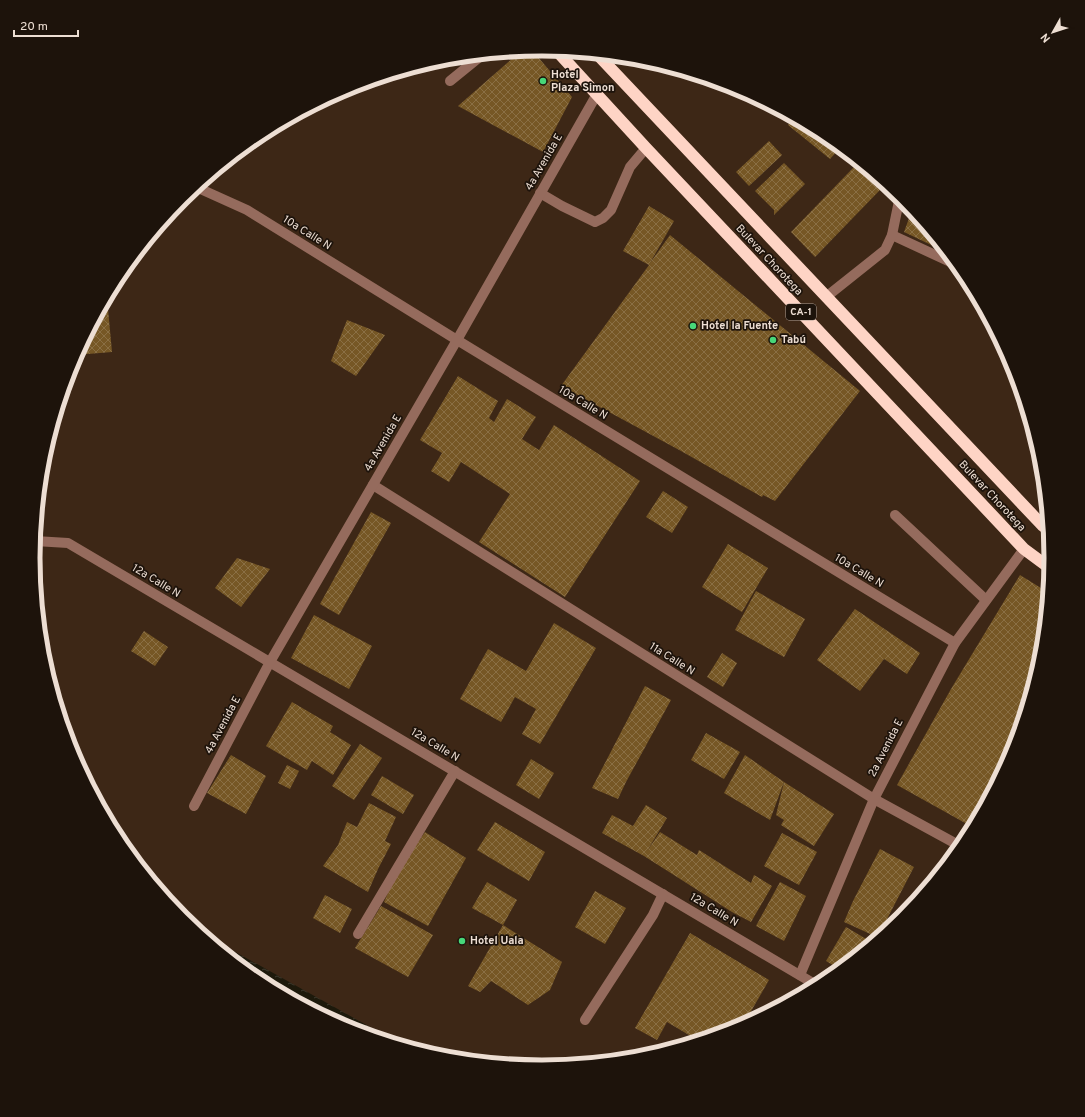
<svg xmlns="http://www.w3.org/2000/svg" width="1085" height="1117" font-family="Overpass,sans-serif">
<defs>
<pattern id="water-ripples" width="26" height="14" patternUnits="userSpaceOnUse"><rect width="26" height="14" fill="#1d190b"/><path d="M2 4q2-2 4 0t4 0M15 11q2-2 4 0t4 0" fill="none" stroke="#3e3a2e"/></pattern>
<pattern id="building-cross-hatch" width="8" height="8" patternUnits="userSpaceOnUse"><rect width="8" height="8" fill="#765725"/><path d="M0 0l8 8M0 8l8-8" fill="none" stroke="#8a6f44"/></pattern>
</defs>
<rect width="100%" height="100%" fill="#3d2716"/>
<polygon fill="url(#water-ripples)" points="196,930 406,1047 347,1029 259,982"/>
<g fill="url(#building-cross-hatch)">
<polygon points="532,50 572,97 543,152 458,106 521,51"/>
<polygon points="794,118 826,135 841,147 830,159 788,125"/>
<polygon points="769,141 782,155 749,186 736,172"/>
<polygon points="784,163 805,184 774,215 774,210 755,191"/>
<polygon points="855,166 880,190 815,257 791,232"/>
<polygon points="649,206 674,221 650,263 670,235 860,391 775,501 763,495 762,497 681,451 561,386 649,265 623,251"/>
<polygon points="912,210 948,253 904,232"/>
<polygon points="107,298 112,352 76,355 87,334"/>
<polygon points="347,320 385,335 356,376 331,361"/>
<polygon points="458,376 498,401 489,418 494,422 507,399 536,417 522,439 539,450 554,425 640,481 565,597 479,542 510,494 461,462 449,482 431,471 442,453 420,440"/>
<polygon points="663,491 688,507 672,533 646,517"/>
<polygon points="371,512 391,523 339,615 320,604"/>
<polygon points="728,544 768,568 742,612 702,587"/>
<polygon points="237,558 270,569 241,607 215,588"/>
<polygon points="1020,575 1049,593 1042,658 1013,754 974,828 897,785 951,689"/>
<polygon points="756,591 805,619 784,657 735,630"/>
<polygon points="855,609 920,653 907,674 884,659 860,691 817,660"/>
<polygon points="314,615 372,646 349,689 291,658"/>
<polygon points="554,623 596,648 540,744 522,734 536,709 515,697 501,722 460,699 488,649 526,671"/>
<polygon points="144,631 168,647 155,666 131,651"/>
<polygon points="722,653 737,663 723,687 707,677"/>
<polygon points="645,686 671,700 626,782 618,799 592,788"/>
<polygon points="292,702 333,726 330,732 351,745 333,775 312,761 307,770 266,746"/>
<polygon points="706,733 740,752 724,779 691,760"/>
<polygon points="360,744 382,758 354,800 332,786"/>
<polygon points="231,755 266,776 246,814 207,793"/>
<polygon points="745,755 784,782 770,820 724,793"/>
<polygon points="531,759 554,773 539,799 516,785"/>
<polygon points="287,765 299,771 290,789 278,783"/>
<polygon points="382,776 414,795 403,814 371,795"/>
<polygon points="784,782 834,814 814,846 781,825 784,820 776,815"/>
<polygon points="369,803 396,817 385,841 391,844 378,869 368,892 323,866 338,845 347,822 357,827"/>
<polygon points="646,805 667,818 647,851 660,832 697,855 699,850 751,883 754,875 772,886 751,922 732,912 644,856 602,833 612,815 633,826"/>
<polygon points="495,822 545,852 529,881 477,850"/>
<polygon points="425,832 466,858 428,926 384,902 396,874"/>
<polygon points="782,833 817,852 799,885 764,866"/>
<polygon points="880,849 914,867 887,919 898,923 879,938 844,922 853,901"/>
<polygon points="487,882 517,900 503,925 472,908"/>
<polygon points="780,882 806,896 784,941 756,926"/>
<polygon points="595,891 626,908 605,944 575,927"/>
<polygon points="325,895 352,909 340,933 313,918"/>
<polygon points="381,906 433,935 408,977 355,948"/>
<polygon points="503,925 562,962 550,990 528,1005 491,981 480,992 468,986"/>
<polygon points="846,927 873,943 841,970 826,961"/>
<polygon points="690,933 769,980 742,1027 699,1041 667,1022 657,1040 635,1028"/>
<polygon points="678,1040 687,1045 673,1049"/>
</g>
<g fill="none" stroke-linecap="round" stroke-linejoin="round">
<g stroke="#956b5d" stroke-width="10">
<polyline points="450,81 482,55"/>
<polyline points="196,187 247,210 457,340 955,643"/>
<polyline points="540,193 562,206 595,222 603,218 611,210 630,167 646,148"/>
<polyline points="892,235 959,266"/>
<polyline points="826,297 885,250 892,235 900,196"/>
<polyline points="373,485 874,799 962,847"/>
<polyline points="895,515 986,600"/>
<polyline points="1042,525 1048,515"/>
<polyline points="35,541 68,543 818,986"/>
<polyline points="194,806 270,662 457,340 597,94"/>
<polyline points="358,934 455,771"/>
<polyline points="800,975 874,799 955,643 1024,549"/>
<polyline points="585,1020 653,915 663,894"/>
</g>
<g stroke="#fed4c5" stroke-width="12">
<polyline points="556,50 646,148 1024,549 1051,569"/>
<polyline points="597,54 1042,525 1049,530"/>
</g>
</g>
<g fill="#47d779" stroke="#1d130b" stroke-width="1.5">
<circle cx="543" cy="81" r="4"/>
<circle cx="693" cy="326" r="4"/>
<circle cx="773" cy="340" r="4"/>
<circle cx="462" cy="941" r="4"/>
</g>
<g text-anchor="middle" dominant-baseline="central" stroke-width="3.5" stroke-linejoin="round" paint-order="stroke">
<rect fill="#1d130b" stroke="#afa197" stroke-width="1" x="786" y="304" width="30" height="16" rx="3"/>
<g font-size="10" font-weight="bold" fill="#edded3">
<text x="801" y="312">CA-1</text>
</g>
<g font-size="11" font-weight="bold" fill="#edded3" stroke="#1d130b" text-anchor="start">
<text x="551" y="75">Hotel<tspan x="551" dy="13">Plaza Simon</tspan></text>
<text x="701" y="326">Hotel la Fuente</text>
<text x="781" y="340">Tabú</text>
<text x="470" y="941">Hotel Uala</text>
</g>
<g font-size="11" fill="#edded3" stroke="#1d130b">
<text transform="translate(544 162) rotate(-60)">4a Avenida E</text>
<text transform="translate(307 233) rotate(32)">10a Calle N</text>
<text transform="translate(769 260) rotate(47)">Bulevar Chorotega</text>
<text transform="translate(583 403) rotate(31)">10a Calle N</text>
<text transform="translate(383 443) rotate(-60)">4a Avenida E</text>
<text transform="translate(992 496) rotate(47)">Bulevar Chorotega</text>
<text transform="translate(859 571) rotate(31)">10a Calle N</text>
<text transform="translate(156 581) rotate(31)">12a Calle N</text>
<text transform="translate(672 659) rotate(32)">11a Calle N</text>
<text transform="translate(223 725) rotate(-62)">4a Avenida E</text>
<text transform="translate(435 745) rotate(31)">12a Calle N</text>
<text transform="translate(886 748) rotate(-63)">2a Avenida E</text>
<text transform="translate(714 910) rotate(31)">12a Calle N</text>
</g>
</g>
<path d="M0 0H1085V1117H0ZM40 558a502 502 0 1 1 1004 0a502 502 0 1 1-1004 0Z" fill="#1d130b" fill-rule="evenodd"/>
<path fill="none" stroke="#edded3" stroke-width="5" d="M40 558a502 502 0 1 1 1004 0a502 502 0 1 1-1004 0Z"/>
<g transform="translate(1053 32) rotate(231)" stroke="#1d130b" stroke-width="3" paint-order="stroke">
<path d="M0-3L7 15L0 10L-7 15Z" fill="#edded3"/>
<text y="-6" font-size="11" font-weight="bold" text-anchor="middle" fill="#edded3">N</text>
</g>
<path d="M14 30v6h64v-6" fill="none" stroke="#edded3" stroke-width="2"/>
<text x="20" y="30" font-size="12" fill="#edded3" stroke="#1d130b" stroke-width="3" paint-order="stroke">20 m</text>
</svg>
